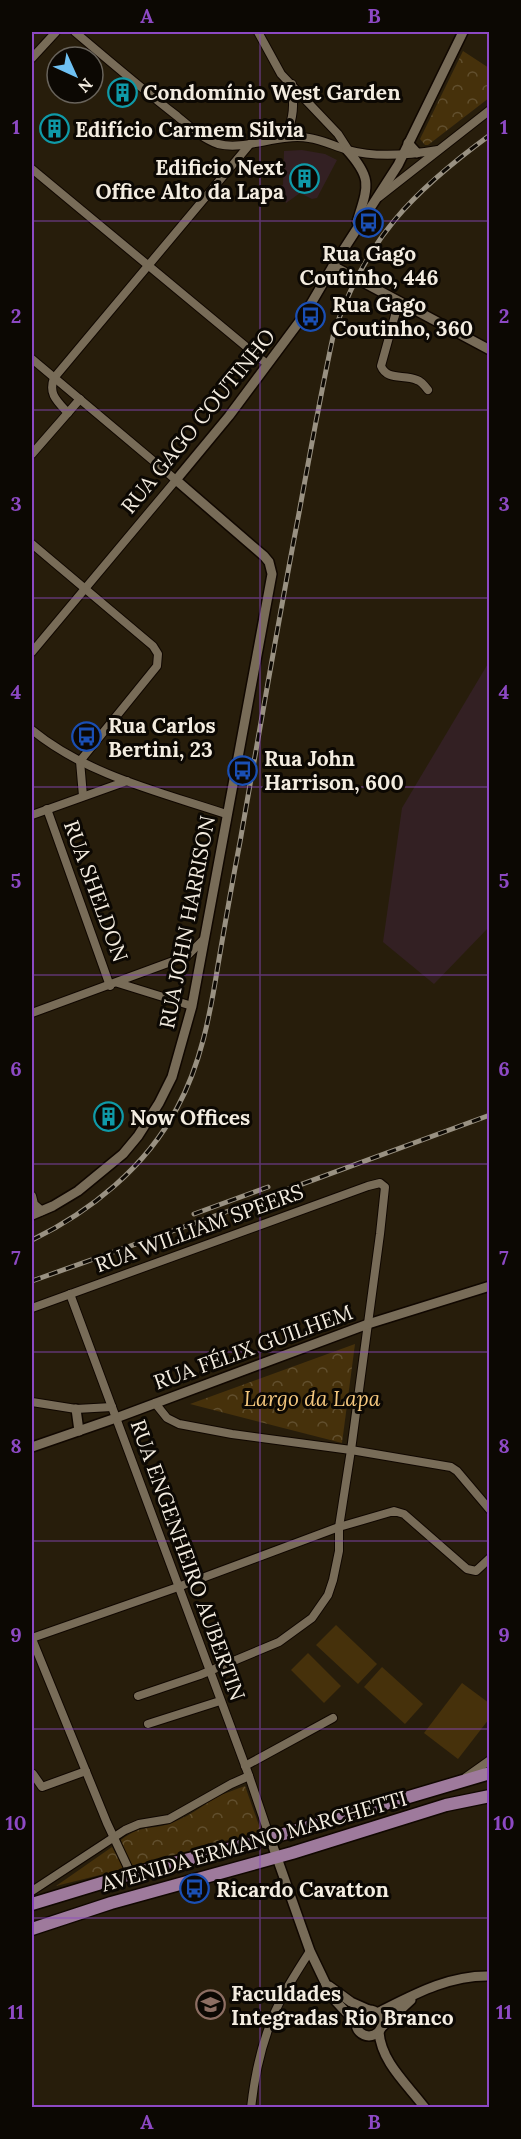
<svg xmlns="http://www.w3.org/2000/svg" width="521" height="2139" font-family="Lora,serif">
<defs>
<pattern id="park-crowns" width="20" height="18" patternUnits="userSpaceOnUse" patternTransform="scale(1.5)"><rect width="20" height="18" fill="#46310b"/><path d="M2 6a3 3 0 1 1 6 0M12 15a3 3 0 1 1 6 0" fill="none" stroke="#614f2e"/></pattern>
</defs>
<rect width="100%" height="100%" fill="#271d0b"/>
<g fill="#332023">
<polygon points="302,150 325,154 337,160 317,198 312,199 300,193 286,203 279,186 283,185 284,151"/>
<polygon points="489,662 489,927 434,984 383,942 402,808"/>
</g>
<g fill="url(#park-crowns)">
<polygon points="463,51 489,68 489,98 428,145 425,145 420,139"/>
<polygon points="355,1344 342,1443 190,1404"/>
<path d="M 245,1786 L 261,1831 L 133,1866 L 127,1859 L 121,1840 C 143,1823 153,1831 174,1822 C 189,1816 201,1807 215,1798 C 224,1793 235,1790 245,1786 Z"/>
<polygon points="112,1847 124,1869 56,1886"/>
</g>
<g fill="#46310b">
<polygon points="336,1625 377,1664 358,1684 316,1645"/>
<polygon points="308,1653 341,1686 324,1703 291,1670"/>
<polygon points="382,1667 423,1704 405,1724 364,1687"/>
<polygon points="462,1683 489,1703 489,1719 458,1759 424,1733"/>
</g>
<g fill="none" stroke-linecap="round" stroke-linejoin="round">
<defs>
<g id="minor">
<path d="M 75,32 C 108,60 142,89 177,116 C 189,126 203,139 218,144 C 246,151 278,133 309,138 C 323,140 334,146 348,150 C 376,158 409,155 438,150"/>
<polyline points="258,32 281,74 338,134 347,148"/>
<polyline points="32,58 56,32"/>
<path d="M 286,137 C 294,116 294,106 292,84"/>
<polyline points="32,169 267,364"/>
<polyline points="379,197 490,110"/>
<path d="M 399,301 L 381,366 C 387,381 404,374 417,380 C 421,381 425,386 428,390"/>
<polyline points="32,359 176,480 32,652"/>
<path d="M 68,413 C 57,401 48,394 54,378 L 250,144"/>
<polyline points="32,454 80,399"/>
<polyline points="32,544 153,646 158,654 157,666 80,761 83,796"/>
<path d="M 32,730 C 87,775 160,792 226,814"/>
<polyline points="47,809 110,986"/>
<polyline points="32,815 127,781"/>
<polyline points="118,983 192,1006"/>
<polyline points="32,1013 187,956 204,939"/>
<polyline points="32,1196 34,1204 42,1211"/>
<polyline points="70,1294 249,1776 270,1838"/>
<polyline points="32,1308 368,1186 380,1183 385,1187 380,1234 351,1450 339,1527 339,1551 333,1580 328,1595 312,1618 279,1642 200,1675 138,1696"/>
<polyline points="32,1402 76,1409 112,1407"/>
<polyline points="155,1403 167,1418 179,1424 232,1434 351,1450 451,1467 457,1471 490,1510"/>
<polyline points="32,1638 178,1587 339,1527 394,1511 404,1514 467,1569 476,1571 490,1558"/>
<polyline points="32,1639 107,1823 131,1874"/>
<polyline points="148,1724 220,1701"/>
<polyline points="245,1766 333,1718"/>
<polyline points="33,1774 42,1787 86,1771"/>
<polyline points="466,1777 490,1760"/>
<polyline points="32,1891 125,1830 139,1824 169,1819 231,1784 249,1776"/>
<path d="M 251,2108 C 254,2081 259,2055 268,2030 C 277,2002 294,1976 310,1951"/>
</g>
<g id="tertiary">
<polyline points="408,143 417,153"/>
<path d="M 347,150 C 373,179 368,186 357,222"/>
<polyline points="333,266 490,350"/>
<polyline points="32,1215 53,1206 78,1191 123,1154 138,1136 159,1103 172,1077 192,1006 272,574 269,562 264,556 176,480 229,416 305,314 333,266 398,165 463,32"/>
<polyline points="76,1409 79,1431"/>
<polyline points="32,1447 116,1418 368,1324 490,1286"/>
<polyline points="270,1838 310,1951 332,1997 356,2023"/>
<polyline points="329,1986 351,2002 369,2010"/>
<circle cx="369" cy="2023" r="13"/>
<path d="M 377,2013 C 413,1995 448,1975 490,1976"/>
<polyline points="382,2027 411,2000"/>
<path d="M 379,2032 C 381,2062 408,2085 425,2108"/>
</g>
<g id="primary">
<polyline points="32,1904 131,1874 270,1838 490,1773"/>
<polyline points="32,1929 111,1903 292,1853 446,1805 490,1796"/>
</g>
</defs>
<use href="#minor" stroke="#100700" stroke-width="10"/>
<use href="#tertiary" stroke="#100700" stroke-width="12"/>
<use href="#primary" stroke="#100700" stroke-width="15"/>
<use href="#minor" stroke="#786c58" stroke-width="8"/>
<use href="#tertiary" stroke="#786c58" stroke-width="9"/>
<use href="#primary" stroke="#9e7a9c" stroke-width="12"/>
<defs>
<g id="rail">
<polyline points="194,1214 268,1187"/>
<path d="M 32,1240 C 90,1212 146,1167 177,1108 C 201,1064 210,1015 218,965 C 225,924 232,883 240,842 C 259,733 278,623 299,513 C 310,453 321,392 334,332 C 366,239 412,192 490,135"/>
<polyline points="32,1281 237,1208 490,1115"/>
</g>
</defs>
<use href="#rail" stroke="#999182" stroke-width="5"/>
<use href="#rail" stroke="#0c0803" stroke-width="3" stroke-dasharray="9" stroke-linecap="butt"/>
</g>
<path fill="none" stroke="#8d49c4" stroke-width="1.5" stroke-opacity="0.55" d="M 260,32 L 260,2108M 32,221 L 490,221M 32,410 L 490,410M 32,598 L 490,598M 32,787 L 490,787M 32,975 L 490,975M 32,1164 L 490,1164M 32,1352 L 490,1352M 32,1541 L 490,1541M 32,1729 L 490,1729M 32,1918 L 490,1918"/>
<defs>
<symbol id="building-ring" viewBox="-11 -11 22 22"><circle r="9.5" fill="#0c0803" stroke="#0f9aa8" stroke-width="1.5"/><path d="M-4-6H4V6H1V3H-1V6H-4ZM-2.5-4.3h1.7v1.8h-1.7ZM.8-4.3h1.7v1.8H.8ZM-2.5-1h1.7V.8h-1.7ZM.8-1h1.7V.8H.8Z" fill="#0f9aa8"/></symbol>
<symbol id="bus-ring" viewBox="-11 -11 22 22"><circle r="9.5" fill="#0c0803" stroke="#1a4fb4" stroke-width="1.5"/><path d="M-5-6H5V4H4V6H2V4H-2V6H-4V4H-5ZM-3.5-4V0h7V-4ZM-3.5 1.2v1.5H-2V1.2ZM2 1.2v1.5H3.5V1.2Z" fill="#1a4fb4"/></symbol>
<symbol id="university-ring" viewBox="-11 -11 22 22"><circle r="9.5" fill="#0c0803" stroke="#8d6e63" stroke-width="1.5"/><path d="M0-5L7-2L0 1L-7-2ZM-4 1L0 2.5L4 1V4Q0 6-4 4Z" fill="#8d6e63"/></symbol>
</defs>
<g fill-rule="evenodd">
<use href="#building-ring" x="106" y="76" width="33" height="33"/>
<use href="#building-ring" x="38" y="112" width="33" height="33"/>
<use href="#building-ring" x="288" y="162" width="33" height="33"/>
<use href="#bus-ring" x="352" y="206" width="33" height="33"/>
<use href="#bus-ring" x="294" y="300" width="33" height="33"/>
<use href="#bus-ring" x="70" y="720" width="33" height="33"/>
<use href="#bus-ring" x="226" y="754" width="33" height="33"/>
<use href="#building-ring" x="92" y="1100" width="33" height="33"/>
<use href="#bus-ring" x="178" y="1872" width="33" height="33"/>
<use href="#university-ring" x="194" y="1988" width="33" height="33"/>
</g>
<g text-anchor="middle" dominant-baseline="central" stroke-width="6" stroke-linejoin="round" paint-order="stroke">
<g font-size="21" font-weight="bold" fill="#f3ece0" stroke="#0c0803" text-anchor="start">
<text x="143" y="92">Condomínio West Garden</text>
<text x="75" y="129">Edifício Carmem Silvia</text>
<text x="284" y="167" text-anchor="end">Edificio Next<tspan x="284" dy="24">Office Alto da Lapa</tspan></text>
<text x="369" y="253" text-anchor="middle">Rua Gago<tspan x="369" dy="24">Coutinho, 446</tspan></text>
<text x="332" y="304">Rua Gago<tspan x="332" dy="24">Coutinho, 360</tspan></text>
<text x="108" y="725">Rua Carlos<tspan x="108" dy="24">Bertini, 23</tspan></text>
<text x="264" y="758">Rua John<tspan x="264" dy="24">Harrison, 600</tspan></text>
<text x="130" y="1117">Now Offices</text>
<text x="216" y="1889">Ricardo Cavatton</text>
<text x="231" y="1993">Faculdades<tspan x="231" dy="24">Integradas Rio Branco</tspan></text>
</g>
<g font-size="21" fill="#f3ece0" stroke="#0c0803">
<text transform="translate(198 421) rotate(-51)">RUA GAGO COUTINHO</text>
<text transform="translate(96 891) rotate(70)">RUA SHELDON</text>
<text transform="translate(187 922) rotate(-79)">RUA JOHN HARRISON</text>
<text transform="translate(199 1228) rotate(-20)">RUA WILLIAM SPEERS</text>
<text transform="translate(253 1347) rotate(-20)">RUA FÉLIX GUILHEM</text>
<text transform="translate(188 1560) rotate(70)">RUA ENGENHEIRO AUBERTIN</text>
<text transform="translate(254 1841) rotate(-16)">AVENIDA ERMANO MARCHETTI</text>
</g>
<g font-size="21" font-style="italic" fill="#f4c77e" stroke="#0c0803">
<text x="312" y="1398">Largo da Lapa</text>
</g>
</g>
<rect width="521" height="2139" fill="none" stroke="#0c0803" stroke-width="66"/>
<g transform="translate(75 75) rotate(135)"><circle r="28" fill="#0c0803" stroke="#68635b" stroke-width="1.5"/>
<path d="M0-4.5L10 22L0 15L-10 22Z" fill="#6fc2f4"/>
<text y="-9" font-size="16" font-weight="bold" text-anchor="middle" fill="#f3ece0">N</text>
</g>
<rect x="33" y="33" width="455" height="2073" fill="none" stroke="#8d49c4" stroke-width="2"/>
<g font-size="20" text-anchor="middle" font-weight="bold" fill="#8d49c4">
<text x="147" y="23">A</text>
<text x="374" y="23">B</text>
<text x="16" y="134">1</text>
<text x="504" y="134">1</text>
<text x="16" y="323">2</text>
<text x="504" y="323">2</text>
<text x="16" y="511">3</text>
<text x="504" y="511">3</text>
<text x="16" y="699">4</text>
<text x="504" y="699">4</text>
<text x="16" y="888">5</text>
<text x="504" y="888">5</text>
<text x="16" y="1076">6</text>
<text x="504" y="1076">6</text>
<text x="16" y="1265">7</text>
<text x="504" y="1265">7</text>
<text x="16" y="1453">8</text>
<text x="504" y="1453">8</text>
<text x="16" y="1642">9</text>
<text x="504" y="1642">9</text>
<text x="16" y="1830">10</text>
<text x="504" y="1830">10</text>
<text x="16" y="2019">11</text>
<text x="504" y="2019">11</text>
<text x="147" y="2129">A</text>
<text x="374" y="2129">B</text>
</g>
</svg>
